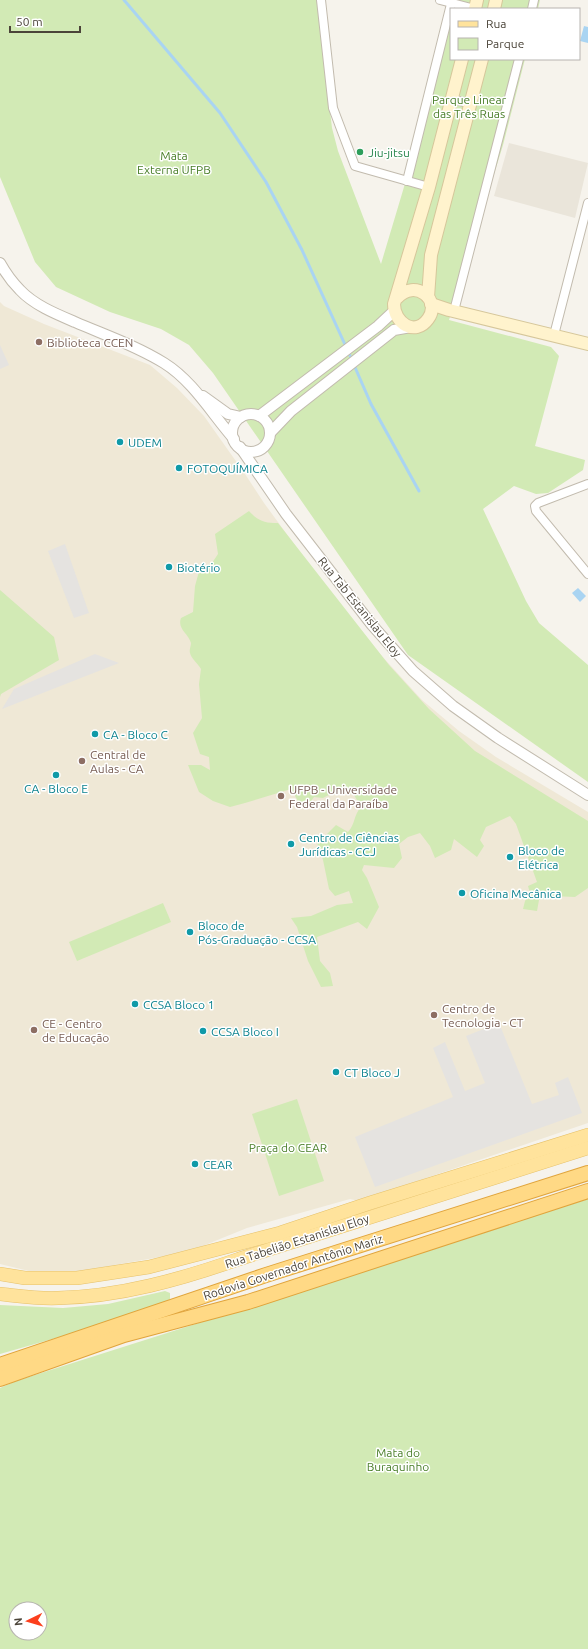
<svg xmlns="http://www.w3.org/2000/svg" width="588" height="1649" font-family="Ubuntu,sans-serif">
<rect width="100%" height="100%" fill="#f6f3ec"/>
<polygon fill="#eae5da" points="509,143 588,163 575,218 494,196"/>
<polygon fill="#efe8d6" points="0,302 4,306 44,324 150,365 177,388 204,416 245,474 264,503 316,574 380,654 422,700 459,731 496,757 588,812 588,1123 359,1201 350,1199 247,1228 188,1252 81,1271 33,1272 0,1264"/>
<g fill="#d2eab5" fill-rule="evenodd">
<polygon points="0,0 317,0 332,128 338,151 381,264 404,187 451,0 540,0 538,9 451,9 451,59 525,59 503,145 449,320 551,347 559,356 535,446 585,460 583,470 548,493 536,494 514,486 483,509 526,601 539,623 588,665 588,782 408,655 213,373 189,345 161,329 110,312 56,287 35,262 0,177"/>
<path d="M 249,511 C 258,521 265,523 278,523 L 389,665 L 429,709 L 475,751 L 588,821 L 588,888 L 575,897 L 552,896 L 539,900 L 537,911 L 523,909 L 525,901 L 530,893 L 528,886 L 537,882 L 516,824 L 510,816 L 486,827 L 480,840 L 484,846 L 477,857 L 454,839 L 451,850 L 435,858 L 430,846 L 420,833 L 408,837 L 399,844 L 402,858 L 394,868 L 364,865 L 362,870 L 367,878 L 379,907 L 367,929 L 358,922 L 317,937 L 320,961 L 330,973 L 333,986 L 321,987 L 308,961 L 297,927 L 291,918 L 311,916 L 337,905 L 353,903 L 349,891 L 335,896 L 329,889 L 323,860 L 315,837 L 325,836 L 336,825 L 348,832 C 356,823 353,816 361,807 L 354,795 C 342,791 334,792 323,798 L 314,797 L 309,804 L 302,808 L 291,789 L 245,803 L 230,807 L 213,801 L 199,792 L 188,765 L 201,765 L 210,770 L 209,757 L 200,754 L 193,733 L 202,718 L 199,684 L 201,669 C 198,664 191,658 190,653 C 189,650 191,646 191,643 C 188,633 177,629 181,618 L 193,612 L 195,586 L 200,568 L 212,563 L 218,554 L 215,534 Z"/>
<polygon points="0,590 54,637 59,660 1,694 0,697"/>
<polygon points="163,903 171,922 77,961 69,942"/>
<polygon points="297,1099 324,1181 279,1196 252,1114"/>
<path d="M 588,1199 L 588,1649 L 0,1649 L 0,1388 L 16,1381 ZM 16,1609 L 40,1609 L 40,1633 L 16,1633 Z"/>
<polygon points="165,1291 170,1293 170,1299 159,1305 77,1332 0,1354 0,1305 63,1308 108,1304"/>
</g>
<g fill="#e5e3e0">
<polygon points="0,345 9,365 0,369"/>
<polygon points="65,544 89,613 74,618 48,551"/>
<polygon points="95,654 119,663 2,709 14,689"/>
<polygon points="499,1023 532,1104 559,1095 555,1083 568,1077 582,1113 375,1187 355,1137 453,1097 433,1048 445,1042 465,1091 485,1083 466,1036"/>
</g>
<g fill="#a9d4f2">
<polygon points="584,26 588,27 588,43 580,41"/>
<polygon points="578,588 586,596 580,602 572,593"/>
</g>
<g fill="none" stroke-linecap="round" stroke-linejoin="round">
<g stroke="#a9d4f2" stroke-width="3">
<polyline points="124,0 220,113 266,182 302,250 352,360"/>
<polyline points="354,365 371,404 419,491"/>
</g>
<defs>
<g id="minor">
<polyline points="321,0 333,108 355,166 429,187"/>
<polyline points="440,0 475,9"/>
<polyline points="532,9 534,0"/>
<polyline points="452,99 471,104"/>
<polyline points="407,181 452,0"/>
<polyline points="454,311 519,59"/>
<polyline points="554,335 588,203"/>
<polyline points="588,484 538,503 535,506 536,511 588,574"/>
</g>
<g id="tertiary">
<path d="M 0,263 C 5,272 12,282 20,290 C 34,305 56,314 75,322 C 105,335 137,346 164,363 C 193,381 212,414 234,439"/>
<polyline points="203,396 228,414 241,417"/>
<circle cx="251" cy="433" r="19"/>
<polyline points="259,416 378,326 394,311"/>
<polyline points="270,433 291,411 394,330 411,327"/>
<polyline points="240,447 286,514 372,625 413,671 453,706 498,738 588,795"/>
</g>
<g id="secondary">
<polyline points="475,9 477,0"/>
<polyline points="494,9 496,0"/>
<polyline points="428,297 431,255 482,59"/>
<path d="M 397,298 C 415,278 442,300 428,319 C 415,337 394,323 394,304 L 429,187 L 462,59"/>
<polyline points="431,304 449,310 588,344"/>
</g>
<g id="primary">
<polyline points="0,1274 25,1278 77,1278 149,1267 280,1233 370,1203 588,1135"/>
<path d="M 0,1294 C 19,1296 39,1299 58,1298 C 119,1297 182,1279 239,1259 L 588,1148"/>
</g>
<g id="trunk">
<polyline points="0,1365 266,1275 588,1173"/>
<polyline points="0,1379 124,1335 248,1302 588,1191"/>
</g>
</defs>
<use href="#minor" stroke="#c2bbae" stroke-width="10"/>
<use href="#tertiary" stroke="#c2bbae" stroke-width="12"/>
<use href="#secondary" stroke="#d6c79b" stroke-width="14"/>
<use href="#primary" stroke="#e6c16a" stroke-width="14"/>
<use href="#trunk" stroke="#e0a43c" stroke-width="16"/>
<use href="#minor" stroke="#fff" stroke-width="8"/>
<use href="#tertiary" stroke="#fff" stroke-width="10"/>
<use href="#secondary" stroke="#fff3cd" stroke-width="12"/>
<use href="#primary" stroke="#ffe39c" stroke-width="13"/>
<use href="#trunk" stroke="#ffd985" stroke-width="14"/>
</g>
<circle fill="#2e9e5b" stroke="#fff" stroke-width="1.5" cx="360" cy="152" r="4"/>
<g fill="#8d6e63" stroke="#fff" stroke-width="1.5">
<circle cx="39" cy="342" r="4"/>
<circle cx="82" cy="761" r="4"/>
<circle cx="281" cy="796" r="4"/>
<circle cx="434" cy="1015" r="4"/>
<circle cx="34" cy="1030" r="4"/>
</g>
<g fill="#0f9aa8" stroke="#fff" stroke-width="1.5">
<circle cx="120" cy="442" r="4"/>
<circle cx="179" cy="468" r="4"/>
<circle cx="169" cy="567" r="4"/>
<circle cx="95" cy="734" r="4"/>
<circle cx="56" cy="775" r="4"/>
<circle cx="291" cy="844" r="4"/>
<circle cx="510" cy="857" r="4"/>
<circle cx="462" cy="893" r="4"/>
<circle cx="190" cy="932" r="4"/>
<circle cx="135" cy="1004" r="4"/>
<circle cx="203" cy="1031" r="4"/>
<circle cx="336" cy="1072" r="4"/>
<circle cx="195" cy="1164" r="4"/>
</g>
<g text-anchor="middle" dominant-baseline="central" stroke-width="3" stroke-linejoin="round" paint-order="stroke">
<g font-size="12" fill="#4a7f2a" stroke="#fff">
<text x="469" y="99">Parque Linear<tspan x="469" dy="14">das Três Ruas</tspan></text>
<text x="174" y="155">Mata<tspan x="174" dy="14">Externa UFPB</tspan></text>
<text x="288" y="1147">Praça do CEAR</text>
<text x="398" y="1452">Mata do<tspan x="398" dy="14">Buraquinho</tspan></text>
</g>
<g font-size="12" fill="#27864d" stroke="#fff" text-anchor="start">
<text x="368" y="152">Jiu-jitsu</text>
</g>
<g font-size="12" fill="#785e54" stroke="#fff" text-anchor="start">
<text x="47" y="342">Biblioteca CCEN</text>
<text x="90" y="754">Central de<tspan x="90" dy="14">Aulas - CA</tspan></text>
<text x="289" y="789">UFPB - Universidade<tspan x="289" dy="14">Federal da Paraíba</tspan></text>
<text x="442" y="1008">Centro de<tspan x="442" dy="14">Tecnologia - CT</tspan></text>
<text x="42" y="1023">CE - Centro<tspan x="42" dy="14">de Educação</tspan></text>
</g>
<g font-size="12" fill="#0d838f" stroke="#fff" text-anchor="start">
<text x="128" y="442">UDEM</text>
<text x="187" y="468">FOTOQUÍMICA</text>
<text x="177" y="567">Biotério</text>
<text x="103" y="734">CA - Bloco C</text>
<text x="56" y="788" text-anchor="middle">CA - Bloco E</text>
<text x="299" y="837">Centro de Ciências<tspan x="299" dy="14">Jurídicas - CCJ</tspan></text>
<text x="518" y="850">Bloco de<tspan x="518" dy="14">Elétrica</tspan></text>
<text x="470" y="893">Oficina Mecânica</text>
<text x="198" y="925">Bloco de<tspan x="198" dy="14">Pós-Graduação - CCSA</tspan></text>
<text x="143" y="1004">CCSA Bloco 1</text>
<text x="211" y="1031">CCSA Bloco I</text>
<text x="344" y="1072">CT Bloco J</text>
<text x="203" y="1164">CEAR</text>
</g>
<g font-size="12" fill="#4b4439" stroke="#fff">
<text transform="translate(360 607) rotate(51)">Rua Tab Estanislau Eloy</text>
<text transform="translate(297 1241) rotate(-18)">Rua Tabelião Estanislau Eloy</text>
<text transform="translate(293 1267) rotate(-18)">Rodovia Governador Antônio Mariz</text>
</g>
</g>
<rect x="450" y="8" width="130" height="52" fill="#ffffff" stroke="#b7b4b0"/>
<rect x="458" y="21" width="20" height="6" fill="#ffe39c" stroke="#b7b4b0"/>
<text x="486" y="28" font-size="12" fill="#4b4439">Rua</text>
<rect x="458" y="38" width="20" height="12" fill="#d2eab5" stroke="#b7b4b0"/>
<text x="486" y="48" font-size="12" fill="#4b4439">Parque</text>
<g transform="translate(28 1621) rotate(265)"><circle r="19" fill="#ffffff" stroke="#b7b4b0"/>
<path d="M0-3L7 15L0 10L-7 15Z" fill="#fc3f1d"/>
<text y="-6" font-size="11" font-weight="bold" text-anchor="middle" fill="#4b4439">N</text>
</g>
<path d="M10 26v6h70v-6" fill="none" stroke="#4b4439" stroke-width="2"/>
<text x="16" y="26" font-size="12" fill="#4b4439" stroke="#ffffff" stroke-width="3" paint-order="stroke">50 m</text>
</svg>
